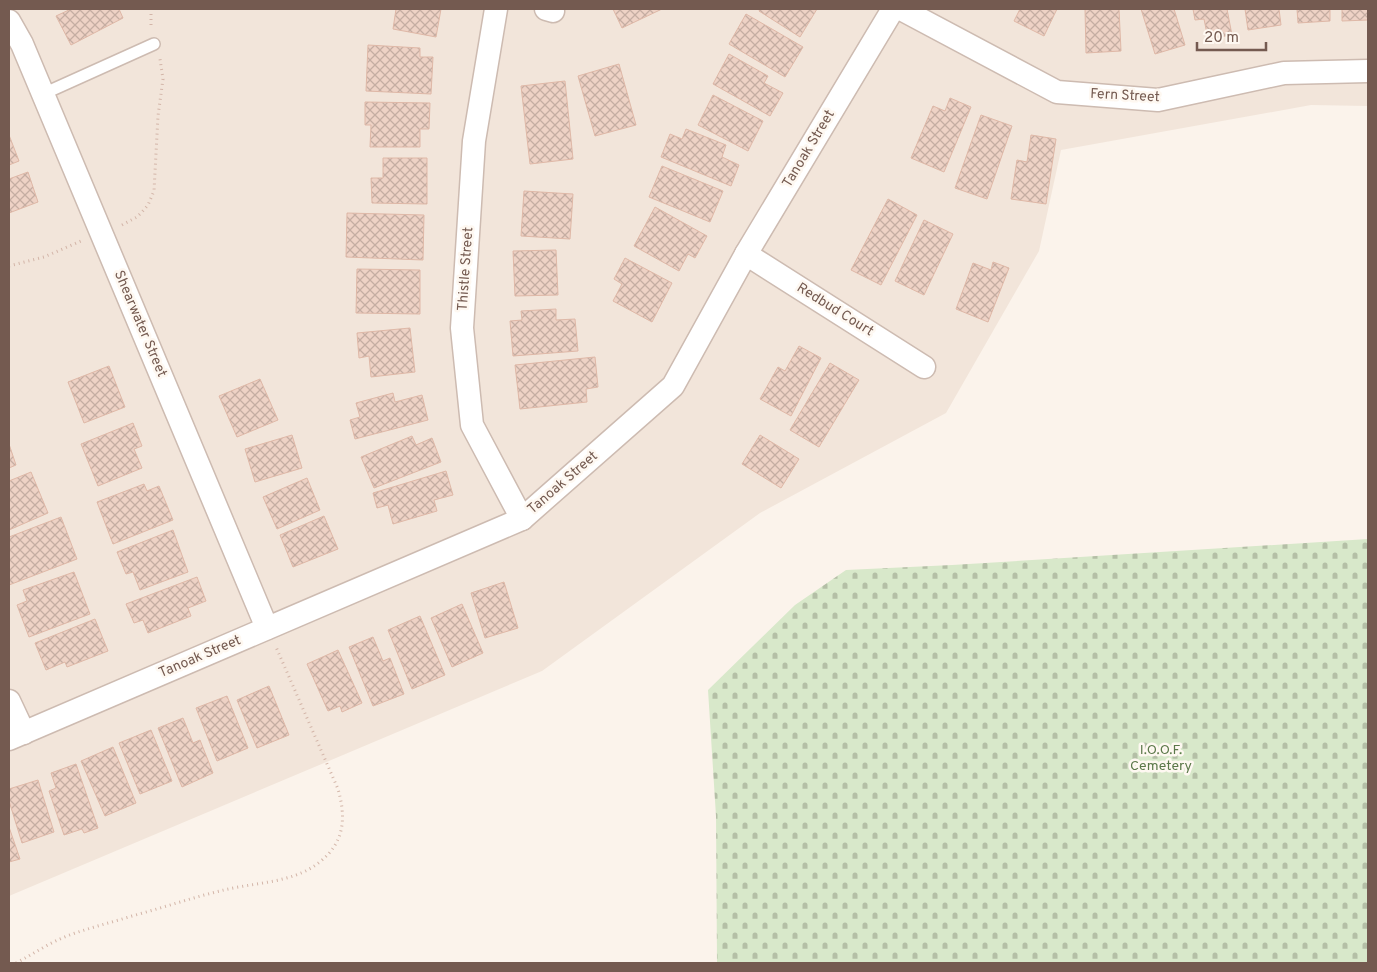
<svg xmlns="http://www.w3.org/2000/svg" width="1377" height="972" font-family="Overpass,sans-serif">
<defs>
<pattern id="cemetery-stones" width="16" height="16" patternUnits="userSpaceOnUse" patternTransform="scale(1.25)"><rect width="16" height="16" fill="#d8e8ca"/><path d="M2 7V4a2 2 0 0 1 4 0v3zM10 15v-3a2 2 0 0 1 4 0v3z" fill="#b4bfa6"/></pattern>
<pattern id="building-cross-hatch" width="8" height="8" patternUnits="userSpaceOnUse" patternTransform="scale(1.25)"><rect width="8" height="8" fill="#eed2c5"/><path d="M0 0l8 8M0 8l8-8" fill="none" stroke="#c5ada2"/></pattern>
</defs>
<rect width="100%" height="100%" fill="#fbf3eb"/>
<polygon fill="#f2e5da" points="9,9 1368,9 1368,106 1311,105 1061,150 1039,251 946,413 760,513 542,671 9,896"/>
<polygon fill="url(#cemetery-stones)" points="1368,539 1368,963 717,963 716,816 708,690 795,605 846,570 952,565"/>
<g fill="url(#building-cross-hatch)" stroke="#dfb8a7">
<polygon points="71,9 119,9 123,18 71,45 56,16"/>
<polygon points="394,9 441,9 436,37 393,29 396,9"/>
<polygon points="613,9 662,9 622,28"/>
<polygon points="760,9 817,9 800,37 759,11"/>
<polygon points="1020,9 1057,9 1044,36 1014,21"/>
<polygon points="1085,9 1119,9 1121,51 1086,53"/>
<polygon points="1141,9 1174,9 1185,45 1155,54"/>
<polygon points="1193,9 1227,9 1232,35 1208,39 1204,19 1195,20"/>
<polygon points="1245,9 1279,9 1281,25 1248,30"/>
<polygon points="1297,9 1330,9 1330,21 1298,23"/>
<polygon points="1342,9 1368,9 1368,20 1342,21"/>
<polygon points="746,14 803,47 785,77 729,44"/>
<polygon points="368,45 420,48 420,57 433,57 431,94 366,91"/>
<polygon points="729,54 768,76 764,83 783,93 770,116 713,84"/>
<polygon points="619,64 636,125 595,136 578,76"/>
<polygon points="565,81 573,159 530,164 521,86"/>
<polygon points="713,95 763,121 748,151 698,125"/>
<polygon points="950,98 971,107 944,172 911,158 933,106 945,111"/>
<polygon points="365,102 430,103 429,129 420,129 420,147 370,147 371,125 365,125"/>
<polygon points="981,115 1012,126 987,199 955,188"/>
<polygon points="686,129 726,145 722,157 739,165 731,186 661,157 670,134 682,139"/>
<polygon points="9,135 19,161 9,165"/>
<polygon points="1031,135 1056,139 1046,204 1011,199 1017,160 1027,162"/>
<polygon points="383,158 427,158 427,204 372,203 371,178 383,178"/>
<polygon points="662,166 723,191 710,222 649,197"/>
<polygon points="28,172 38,202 9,213 9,179"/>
<polygon points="524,191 573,194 570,239 521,236"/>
<polygon points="888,199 917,215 881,285 851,270"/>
<polygon points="655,207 707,236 695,258 688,254 679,271 634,246"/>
<polygon points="347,213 424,215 423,260 346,257"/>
<polygon points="924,220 953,234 924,295 895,281"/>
<polygon points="556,250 558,295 515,296 513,251"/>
<polygon points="625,258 672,283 652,322 613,301 622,284 614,279"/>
<polygon points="993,262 1009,268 988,322 956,309 973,263 991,270"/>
<polygon points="357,269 420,270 420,314 356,313"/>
<polygon points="556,309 556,320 575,319 578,351 513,356 510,321 522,320 521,311"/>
<polygon points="410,328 415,372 371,377 369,356 359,358 357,333"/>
<polygon points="799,346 821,358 791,416 760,399 778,367 785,371"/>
<polygon points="595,357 598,387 586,389 587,402 520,409 515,365"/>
<polygon points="830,363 859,380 819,447 790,430"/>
<polygon points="109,366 125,407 84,423 68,382"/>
<polygon points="260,379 278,420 237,437 219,396"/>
<polygon points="393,393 395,402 422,395 428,420 355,439 350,420 360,417 356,403"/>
<polygon points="133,423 142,446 134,449 142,468 98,486 81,444"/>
<polygon points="292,435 302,468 255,482 245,449"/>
<polygon points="760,435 799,459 781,488 742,464"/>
<polygon points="412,436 416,445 432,438 441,462 374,488 361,457"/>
<polygon points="9,444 16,465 9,468"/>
<polygon points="446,471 453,495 434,500 437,511 393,524 388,505 377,508 373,493"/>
<polygon points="31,472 48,513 9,530 9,481"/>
<polygon points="307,478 320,510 277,529 263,497"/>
<polygon points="144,484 147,491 159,486 173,520 113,544 97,502"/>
<polygon points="324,516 338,549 293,567 280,535"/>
<polygon points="61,517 77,559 9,585 9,537"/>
<polygon points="173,530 188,572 140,590 133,572 126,574 117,552"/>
<polygon points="74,572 90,614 29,637 17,605 27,601 23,590"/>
<polygon points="197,577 206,601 188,608 191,616 148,633 143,620 134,623 126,604"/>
<polygon points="504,582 518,628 485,638 471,593"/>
<polygon points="462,604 483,653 452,667 431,618"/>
<polygon points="420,616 445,675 412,689 388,630"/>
<polygon points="95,619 108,651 67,667 65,662 46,670 35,643"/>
<polygon points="373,637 383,661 390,658 404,694 373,706 349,647"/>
<polygon points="338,650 362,703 342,712 340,706 328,711 307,664"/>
<polygon points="269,686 289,735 257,748 237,700"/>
<polygon points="227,696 248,748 217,761 196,708"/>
<polygon points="183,718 193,743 200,740 213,773 182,787 158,728"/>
<polygon points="151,730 172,781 140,794 119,743"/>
<polygon points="113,747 136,803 105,816 81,761"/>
<polygon points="76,764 98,828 84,833 82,829 64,835 49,791 56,788 51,773"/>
<polygon points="38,780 54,832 22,843 9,801 9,789"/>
<polygon points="9,827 20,859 9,862"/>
</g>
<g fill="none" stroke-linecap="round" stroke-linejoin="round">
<defs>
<polyline id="lane" points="43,94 154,44"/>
<g id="street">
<polyline points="496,9 474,141 462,328 472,425 522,519"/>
<polyline points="546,9 553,11"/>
<polyline points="901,9 1057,92 1158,100 1284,73 1368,71"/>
<polyline points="9,21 22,44 267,628"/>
<polyline points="746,254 924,367"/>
<polyline points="9,701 24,733"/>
<polyline points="9,739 522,519 673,386 746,254 893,9"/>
</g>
</defs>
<use href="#lane" stroke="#cdbbb1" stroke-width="14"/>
<use href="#street" stroke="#cdbbb1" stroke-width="25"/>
<g stroke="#d3b5a8" stroke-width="3" stroke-dasharray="1 4" stroke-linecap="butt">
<polyline points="151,9 151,27"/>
<polyline points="122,225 137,217 142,212 148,205 154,191 158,116 163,79 160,59"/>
<polyline points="9,266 44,257 81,241"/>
<path d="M 16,963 C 33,954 49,943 67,936 C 88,928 110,923 132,916 C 162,908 191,898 220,891 C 253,882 294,884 321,861 C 345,841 346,817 338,789 L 276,647"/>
</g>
<use href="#lane" stroke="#fff" stroke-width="11"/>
<use href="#street" stroke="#fff" stroke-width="22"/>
</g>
<g text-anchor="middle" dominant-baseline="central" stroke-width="5" stroke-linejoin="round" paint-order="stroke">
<g font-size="14" fill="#745a50" stroke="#fef8f1">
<text transform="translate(1125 96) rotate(3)">Fern Street</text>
<text transform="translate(809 149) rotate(-59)">Tanoak Street</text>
<text transform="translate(466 269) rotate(-86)">Thistle Street</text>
<text transform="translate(835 310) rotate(32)">Redbud Court</text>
<text transform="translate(140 324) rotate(67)">Shearwater Street</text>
<text transform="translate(563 483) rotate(-41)">Tanoak Street</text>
<text transform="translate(200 657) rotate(-23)">Tanoak Street</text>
</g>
<g font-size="14" fill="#5b7849" stroke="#fef8f1">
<text x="1161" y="750">I.O.O.F.<tspan x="1161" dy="16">Cemetery</tspan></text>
</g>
</g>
<rect width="1377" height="972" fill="none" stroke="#745a50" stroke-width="20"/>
<path d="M1197 42v8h69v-8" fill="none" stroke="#745a50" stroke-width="2.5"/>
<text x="1204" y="42" font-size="15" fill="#745a50" stroke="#fef8f1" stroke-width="4" paint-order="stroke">20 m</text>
</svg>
